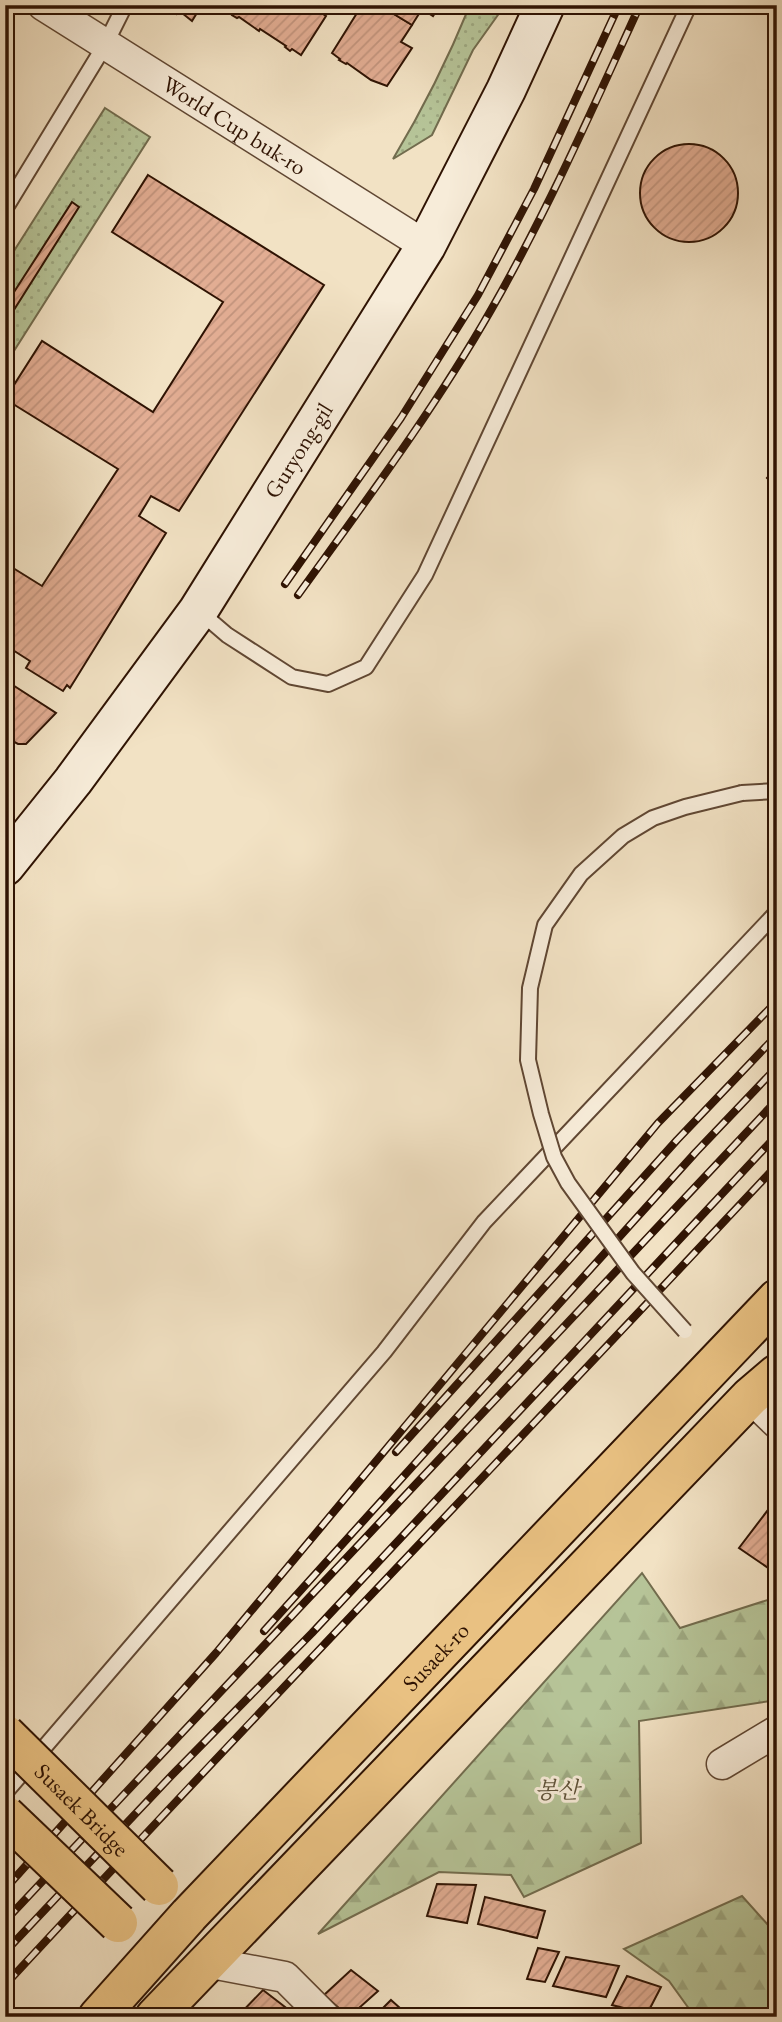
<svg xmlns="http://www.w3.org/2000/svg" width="782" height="2022" font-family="'EB Garamond','Noto Serif KR',serif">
<defs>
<pattern id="grass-dots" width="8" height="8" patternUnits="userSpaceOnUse" patternTransform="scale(1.75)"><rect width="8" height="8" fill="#b6c498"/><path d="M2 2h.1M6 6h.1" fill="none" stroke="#9da881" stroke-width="1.8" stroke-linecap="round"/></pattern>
<pattern id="forest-firs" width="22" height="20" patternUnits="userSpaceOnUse" patternTransform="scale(1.75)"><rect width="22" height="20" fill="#b6c498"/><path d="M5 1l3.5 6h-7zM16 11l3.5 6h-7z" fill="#9da881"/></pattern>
<pattern id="building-hatch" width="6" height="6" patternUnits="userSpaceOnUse" patternTransform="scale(1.75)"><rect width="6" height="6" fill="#e2ad93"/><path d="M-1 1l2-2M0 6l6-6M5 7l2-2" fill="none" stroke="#c2947d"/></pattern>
</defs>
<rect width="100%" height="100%" fill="#f2e2c4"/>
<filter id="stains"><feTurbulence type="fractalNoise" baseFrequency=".00286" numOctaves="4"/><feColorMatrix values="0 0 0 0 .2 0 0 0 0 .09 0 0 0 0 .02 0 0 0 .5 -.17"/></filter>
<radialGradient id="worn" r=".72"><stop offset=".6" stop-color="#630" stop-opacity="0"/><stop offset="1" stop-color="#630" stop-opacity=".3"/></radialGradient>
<g fill="url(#grass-dots)" stroke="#726c4e" stroke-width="2">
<path d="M 470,5 L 505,5 L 473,50 L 432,135 L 393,159 C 423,109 448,59 470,5 Z"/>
<polygon points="105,108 150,137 5,365 5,265"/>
</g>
<g fill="url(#forest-firs)" stroke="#726c4e" stroke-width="2">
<polygon points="642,1573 680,1628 777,1597 777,1700 639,1721 641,1843 524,1897 511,1875 439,1872 318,1934"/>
<polygon points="742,1896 777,1935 777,2017 695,2017 669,1981 624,1949"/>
</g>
<g fill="url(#building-hatch)" stroke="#2f1303" stroke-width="2">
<polygon points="176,5 196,5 200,8 192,21 182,13 177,14"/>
<polygon points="222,5 309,5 326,16 301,55 292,49 290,51 285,47 286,46 260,29 259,31 239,17 237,18 232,15 233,13"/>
<polygon points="362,5 379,5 412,25 401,42 412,48 387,86 371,80 347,63 346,64 339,60 340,59 332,53"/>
<polygon points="379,5 440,5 433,16 422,9 412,25"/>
<circle cx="689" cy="193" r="49"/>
<polygon points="148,175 324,285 179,511 151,496 139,516 166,533 70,688 67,685 63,691 26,668 30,661 5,645 5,563 42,586 118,469 5,399 42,341 153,412 223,302 112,232"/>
<polygon points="72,202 79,207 5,324 5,306"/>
<polygon points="777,467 777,488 767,478"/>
<polygon points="5,680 56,713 26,744 18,744 5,737"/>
<polygon points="777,1498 777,1574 739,1548"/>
<polygon points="437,1884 476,1885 467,1923 427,1916"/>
<polygon points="485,1897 545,1911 537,1938 478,1924"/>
<polygon points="538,1948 559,1952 545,1982 527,1979"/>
<polygon points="566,1957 619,1966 606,1997 553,1986"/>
<polygon points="351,1970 378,1991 349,2017 324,1995"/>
<polygon points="627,1976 661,1987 647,2014 612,2005"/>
<polygon points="263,1990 298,2017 237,2017"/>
<polygon points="391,2000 410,2017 374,2017"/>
</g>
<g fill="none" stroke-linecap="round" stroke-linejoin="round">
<defs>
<g id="lane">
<polyline points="5,209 105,45 125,5"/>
<polyline points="199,611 227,635 292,677 328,684 366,667 425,575 689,5"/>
<polyline points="742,793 777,791"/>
<polyline points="5,1793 384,1352 484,1222 777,912"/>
</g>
<g id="street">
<path id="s1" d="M 43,5 L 426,246"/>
<polyline points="750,1397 777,1423"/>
<polyline points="722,1764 777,1731"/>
<polyline points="206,1962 285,1977 325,2017"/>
</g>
<g id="secondary">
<path id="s2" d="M 5,866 L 73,781 L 198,611 L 426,246 L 506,90 L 545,5"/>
</g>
<g id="primary">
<path id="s3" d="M 98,2017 L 189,1915 L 777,1299"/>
<polyline points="155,2017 750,1397 777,1374"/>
</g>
</defs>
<use href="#lane" stroke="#604733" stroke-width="18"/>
<use href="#street" stroke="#604733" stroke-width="33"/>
<use href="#secondary" stroke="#2f1303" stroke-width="42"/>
<use href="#primary" stroke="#2f1303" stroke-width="42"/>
<use href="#lane" stroke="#f7ecd9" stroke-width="14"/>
<use href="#street" stroke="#f7ecd9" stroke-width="30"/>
<use href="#secondary" stroke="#f7ecd9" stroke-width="38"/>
<use href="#primary" stroke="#e9c182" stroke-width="38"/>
<defs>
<g id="rail">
<polyline points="285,584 401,418 478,295 534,189 619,5"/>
<path d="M 298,595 C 365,502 434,410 491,310 C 547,212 593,108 640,5"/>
<polyline points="396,1452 677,1140 777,1035"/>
<polyline points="264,1631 696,1152 777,1067"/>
<polyline points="5,1889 216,1653 658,1123 777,1001"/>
<polyline points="5,1921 777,1100"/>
<polyline points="5,1952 172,1775 312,1633 777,1135"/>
<path d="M 5,1985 C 260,1709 521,1439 777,1165"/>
</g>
</defs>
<use href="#rail" stroke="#2f1303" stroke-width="8"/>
<use href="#rail" stroke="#f7ecd9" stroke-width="5" stroke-dasharray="16" stroke-linecap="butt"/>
<defs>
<polyline id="lane-bridge" points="685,1331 633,1273 568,1183 554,1157 541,1114 528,1060 530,988 545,925 581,874 623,836 653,818 685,807 742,793"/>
<g id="primary-bridge">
<path id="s4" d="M 5,1734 L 159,1886"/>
<polyline points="5,1815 118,1923"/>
</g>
</defs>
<use href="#lane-bridge" stroke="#604733" stroke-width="18" stroke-linecap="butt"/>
<use href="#primary-bridge" stroke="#2f1303" stroke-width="42" stroke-linecap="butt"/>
<use href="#lane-bridge" stroke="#f7ecd9" stroke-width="14"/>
<use href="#primary-bridge" stroke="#e9c182" stroke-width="38"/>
</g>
<g text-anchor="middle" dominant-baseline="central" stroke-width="6" stroke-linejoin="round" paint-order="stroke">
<g font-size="23" fill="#2f1303" stroke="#f7ecd9">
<text stroke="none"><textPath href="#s1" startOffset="226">World Cup buk-ro</textPath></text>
<text stroke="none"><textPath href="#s2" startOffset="509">Guryong-gil</textPath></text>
<text stroke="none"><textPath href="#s3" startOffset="494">Susaek-ro</textPath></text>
<text stroke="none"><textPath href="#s4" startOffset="108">Susaek Bridge</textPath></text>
</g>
<g font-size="23" font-style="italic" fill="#5e5137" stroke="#f7ecd9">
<text x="557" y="1790">봉산</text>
</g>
</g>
<rect width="782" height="2022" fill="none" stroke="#f2e2c4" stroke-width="28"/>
<rect x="7" y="7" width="768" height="2008" fill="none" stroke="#2f1303" stroke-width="3.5"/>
<rect x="14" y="14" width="754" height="1994" fill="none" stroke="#2f1303" stroke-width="2"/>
<rect width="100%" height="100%" filter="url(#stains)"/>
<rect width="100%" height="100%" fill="url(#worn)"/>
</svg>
